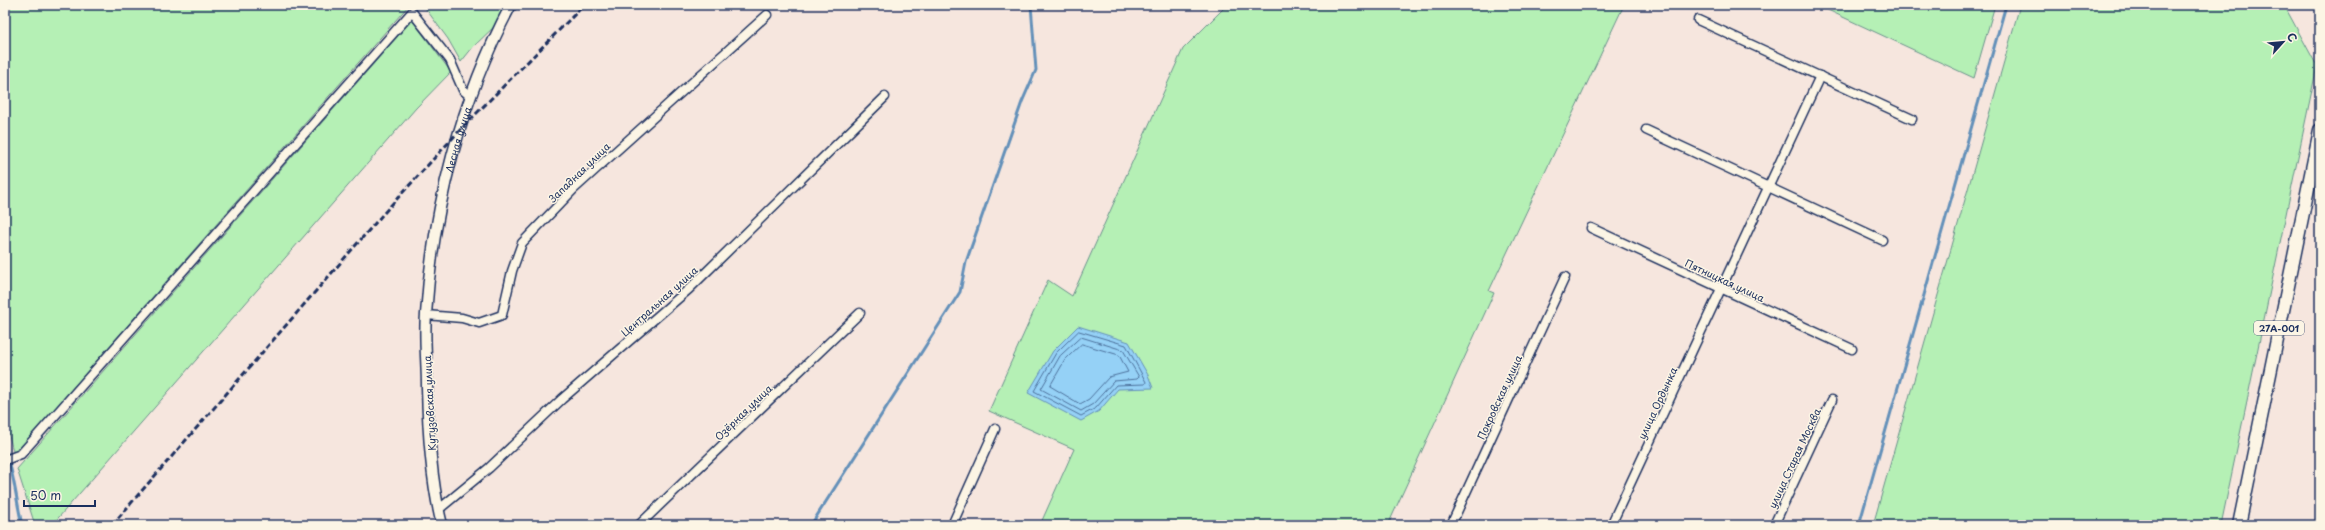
<svg xmlns="http://www.w3.org/2000/svg" width="2325" height="530" font-family="'Playpen Sans',sans-serif">
<rect width="100%" height="100%" fill="#f6e6de"/>
<filter id="ink" filterUnits="userSpaceOnUse"><feTurbulence type="fractalNoise" baseFrequency=".025" numOctaves="2"/><feDisplacementMap in="SourceGraphic" scale="8" xChannelSelector="R" yChannelSelector="G"/><feConvolveMatrix kernelMatrix="1 2 1 2 8 2 1 2 1" color-interpolation-filters="sRGB"/></filter>
<g filter="url(#ink)">
<g fill="#b5f0b5" stroke="#68908a">
<polygon points="5,5 409,5 14,455 5,420"/>
<polygon points="423,5 508,5 497,24 473,47 461,62 448,39"/>
<polygon points="1227,5 1624,5 1489,291 1494,293 1388,525 1383,523 1382,525 1040,525 1074,449 989,411 1048,280 1072,296 1183,49"/>
<polygon points="1817,5 1995,5 1974,78"/>
<polygon points="2020,5 2284,5 2317,66 2221,525 1873,525"/>
<polygon points="412,20 451,72 416,108 52,525 35,525 17,469"/>
</g>
<polygon fill="#95d1f6" stroke="#6490b9" points="1078,326 1129,342 1148,375 1153,388 1118,389 1099,411 1081,421 1028,393 1053,351"/>
<g fill="none" stroke-linecap="round" stroke-linejoin="round">
<g stroke="#4c709b" stroke-width="1">
<polygon points="1079,331 1126,345 1146,382 1145,384 1116,385 1096,408 1081,416 1034,391 1056,353"/>
<polygon points="1081,337 1123,350 1139,377 1137,379 1114,381 1093,404 1081,411 1041,389 1060,356"/>
<polygon points="1082,344 1119,355 1128,372 1109,377 1089,399 1080,404 1050,386 1065,360"/>
</g>
<g stroke="#6490b9" stroke-width="3">
<path d="M 5,448 C 14,473 16,499 22,525"/>
<polyline points="811,525 960,292 966,262 1022,102 1036,70 1031,5"/>
<polyline points="1859,525 2006,5"/>
</g>
<defs>
<g id="minor">
<polyline points="1698,20 1912,119"/>
<polyline points="1646,130 1882,240"/>
<polyline points="1591,228 1852,349"/>
<polyline points="426,315 462,318 479,323 502,315 512,271 522,243 574,189 767,15"/>
<polyline points="5,460 21,454 412,12 450,60 463,90 471,97"/>
<polyline points="438,510 489,468 562,399 689,289 885,97"/>
<polyline points="639,525 860,313"/>
<polyline points="952,525 995,429"/>
<polyline points="1451,525 1565,277"/>
<polyline points="1611,525 1820,76"/>
<polyline points="1774,525 1832,400"/>
</g>
<g id="tertiary">
<path id="s1" d="M 442,525 C 431,481 428,433 427,387 C 427,363 424,338 426,314 C 433,208 461,99 511,5"/>
</g>
<polyline id="primary" points="2239,525 2320,130"/>
</defs>
<use href="#minor" stroke="#1b2f5e" stroke-width="11"/>
<use href="#tertiary" stroke="#1b2f5e" stroke-width="13"/>
<use href="#primary" stroke="#1b2f5e" stroke-width="15"/>
<use href="#minor" stroke="#fcf5e5" stroke-width="8"/>
<use href="#tertiary" stroke="#fcf5e5" stroke-width="10"/>
<use href="#primary" stroke="#fcf5e5" stroke-width="12"/>
<polyline stroke="#1b2f5e" stroke-width="3" stroke-dasharray="6 3" stroke-linecap="butt" points="112,525 383,214 461,129 584,5"/>
</g>
</g>
<g text-anchor="middle" dominant-baseline="central" stroke-width="3" stroke-linejoin="round" paint-order="stroke">
<rect fill="#fcf5e5" stroke="#5e6a86" stroke-width="1" x="2254" y="321" width="50" height="14" rx="3"/>
<g font-size="9" font-weight="bold" fill="#1b2f5e">
<text x="2279" y="328">27А-001</text>
</g>
<g font-size="10" fill="#1b2f5e" stroke="#fcf5e5">
<text stroke="none"><textPath href="#s1" startOffset="390">Лесная улица</textPath></text>
<text transform="translate(579 172) rotate(-44)">Западная улица</text>
<text transform="translate(1725 280) rotate(25)">Пятницкая улица</text>
<text transform="translate(659 301) rotate(-42)">Центральная улица</text>
<text transform="translate(1499 397) rotate(-65)">Покровская улица</text>
<text transform="translate(429 403) rotate(-93)">Кутузовская улица</text>
<text transform="translate(1657 403) rotate(-65)">улица Ордынка</text>
<text transform="translate(743 412) rotate(-44)">Озёрная улица</text>
<text transform="translate(1794 458) rotate(-65)">улица Старая Москва</text>
</g>
</g>
<rect width="2325" height="530" fill="none" stroke="#fcf5e5" stroke-width="20"/>
<rect x="10" y="10" width="2305" height="510" fill="none" stroke="#1b2f5e" stroke-width="1.5" filter="url(#ink)"/>
<g transform="translate(2283 42) rotate(63)" stroke="#fcf5e5" stroke-width="3" paint-order="stroke">
<path d="M0-3L7 15L0 10L-7 15Z" fill="#1b2f5e"/>
<text y="-6" font-size="11" font-weight="bold" text-anchor="middle" fill="#1b2f5e">С</text>
</g>
<path d="M24 500v6h71v-6" fill="none" stroke="#1b2f5e" stroke-width="2"/>
<text x="30" y="500" font-size="12" fill="#1b2f5e" stroke="#fcf5e5" stroke-width="3" paint-order="stroke">50 m</text>
</svg>
